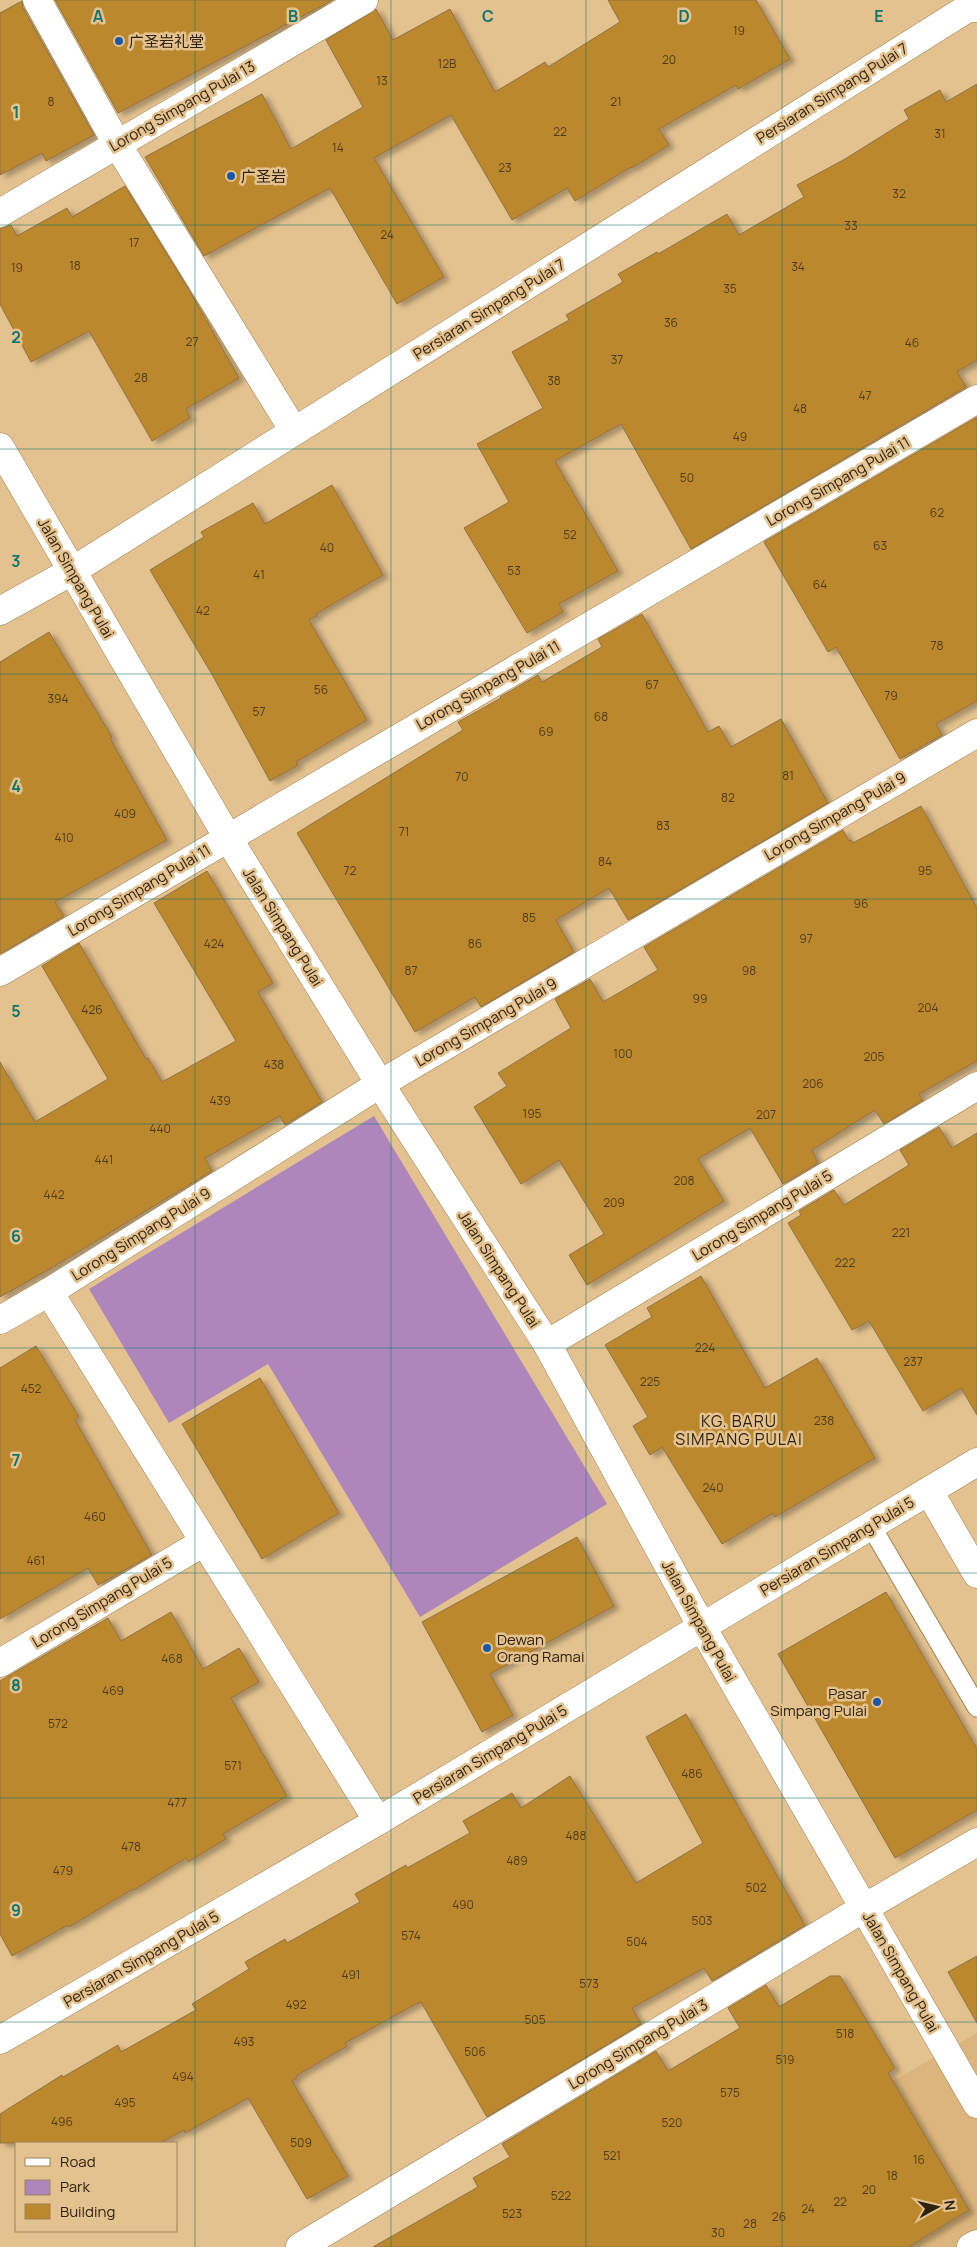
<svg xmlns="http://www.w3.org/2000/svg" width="977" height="2247" font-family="Manrope,'Noto Sans SC',sans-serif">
<defs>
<filter id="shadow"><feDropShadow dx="5.5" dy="3" stdDeviation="2.5" flood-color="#0004"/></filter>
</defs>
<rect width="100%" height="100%" fill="#e4c28f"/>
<polygon fill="#dbb57b" points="977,2033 977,2247 601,2247"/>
<polygon fill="#af86bc" points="374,1116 607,1504 420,1617 268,1364 169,1423 89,1289"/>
<g fill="#bc882e" stroke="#907141" filter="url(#shadow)">
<polygon points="55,0 333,0 118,113"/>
<polygon points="608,0 756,0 790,59 738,89 736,85 659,129 669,145 632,168 631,167 575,201 567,188 512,220 451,115 374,158 444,277 397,304 330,188 204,256 145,157 262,94 291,149 363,107 326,40 376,9 393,40 450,9 495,92 545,62 548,67 620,22"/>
<polygon points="22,1 23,8 94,135 46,161 42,153 0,175 0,13"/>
<polygon points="977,84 977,360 957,372 966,387 691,549 621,424 555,461 618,571 559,604 563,612 527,633 464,528 509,502 477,444 543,408 512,352 569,320 566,315 623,282 618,274 657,252 658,254 727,214 739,235 804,197 797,185 845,159 909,119 904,110 940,90 946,102"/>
<polygon points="125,186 189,290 239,378 186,409 190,418 152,441 89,331 31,362 0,304 0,229 11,225 17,236 67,208 72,217"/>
<polygon points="977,417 977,701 936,724 942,735 900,759 836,647 828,652 764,542"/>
<polygon points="332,485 383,575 316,614 317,616 309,620 367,720 296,762 298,765 270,781 213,676 150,570 204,537 201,532 253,503 265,524"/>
<polygon points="642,614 708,732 719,726 731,747 781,719 828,803 628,920 609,888 556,920 574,952 481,1007 475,997 415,1032 297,833 463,730 458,722 501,698 500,697 538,675 542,682 602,647 598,639"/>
<polygon points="49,632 112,737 110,738 167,840 55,902 64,916 0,954 0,662"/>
<polygon points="921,806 977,908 977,1061 919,1094 923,1100 884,1124 875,1110 812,1150 818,1163 783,1184 750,1128 698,1159 724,1201 587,1285 569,1255 604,1234 559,1160 521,1184 474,1107 507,1086 498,1073 571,1028 555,999 590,979 603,1002 658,970 644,947 843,830 849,841 851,840 853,843"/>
<polygon points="207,871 273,983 258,992 322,1102 285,1125 280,1116 205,1158 212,1171 53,1267 0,1297 0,1062 35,1122 108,1079 42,966 79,943 146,1059 148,1058 162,1082 236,1041 154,903"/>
<polygon points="939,1127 952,1148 977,1133 977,1415 961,1388 923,1411 869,1321 852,1330 788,1223 801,1215 799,1211 834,1190 844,1205 909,1165 900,1150"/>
<polygon points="701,1276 765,1388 817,1358 875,1458 775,1517 773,1513 722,1544 662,1447 650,1455 633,1426 648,1417 605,1345 652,1317 647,1308"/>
<polygon points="36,1346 79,1417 75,1420 152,1555 98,1585 88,1568 0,1619 0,1368"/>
<polygon points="260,1378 339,1513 262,1559 182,1424"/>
<polygon points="577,1537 614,1606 490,1674 513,1715 482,1732 422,1622"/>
<polygon points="886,1592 977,1749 977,1810 895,1858 778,1654"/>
<polygon points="171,1612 203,1669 239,1648 259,1682 231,1698 287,1796 223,1834 226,1839 188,1862 186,1858 134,1890 133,1889 69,1927 68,1925 12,1956 0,1934 0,1681 108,1618 121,1641"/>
<polygon points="686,1714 805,1925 712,1981 704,1968 632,2008 641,2024 487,2117 421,2002 416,2004 345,2043 347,2046 296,2076 297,2078 292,2081 348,2176 307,2199 248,2098 185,2133 184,2130 160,2143 0,2143 0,2114 62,2075 63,2077 118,2045 121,2052 196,2010 192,2004 249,1969 245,1962 285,1939 287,1943 360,1902 355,1894 406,1865 407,1868 470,1833 463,1821 512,1793 521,1808 570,1776 636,1883 703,1843 646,1737"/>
<polygon points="977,1956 977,2023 948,1972"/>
<polygon points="830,1976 840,1976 895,2068 888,2073 969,2210 908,2247 373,2247 478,2187 473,2178 510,2157 502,2144 656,2051 668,2071 740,2028 728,2008 766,1985 779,2007"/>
</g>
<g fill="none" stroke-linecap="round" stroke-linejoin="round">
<defs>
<polyline id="lane" points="871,1526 977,1707"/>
<g id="street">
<polyline points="37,0 117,144 294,431"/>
<polyline points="0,213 364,0"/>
<polyline points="0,447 228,838 380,1084 547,1344 702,1627 977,2104"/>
<polyline points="0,611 72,571 968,8 977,8"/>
<polyline points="0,972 977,399"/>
<polyline points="49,1292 378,1821"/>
<polyline points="0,1320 49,1292 380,1084 977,733"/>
<polyline points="547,1344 977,1086"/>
<polyline points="929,1491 977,1574"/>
<polyline points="0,1663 204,1542"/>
<polyline points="0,2040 378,1821 977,1462"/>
<polyline points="300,2247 864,1908 977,1842"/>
<polyline points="971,2247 977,2244"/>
</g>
</defs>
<use href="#lane" stroke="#a18150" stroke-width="21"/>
<use href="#street" stroke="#a18150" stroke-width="29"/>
<use href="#lane" stroke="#fff" stroke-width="19"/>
<use href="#street" stroke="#fff" stroke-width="28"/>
</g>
<path fill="none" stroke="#0f766e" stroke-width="1" stroke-opacity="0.55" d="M 195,0 L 195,2247M 391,0 L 391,2247M 586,0 L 586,2247M 782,0 L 782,2247M 0,225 L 977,225M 0,449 L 977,449M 0,674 L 977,674M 0,899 L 977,899M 0,1124 L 977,1124M 0,1348 L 977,1348M 0,1573 L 977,1573M 0,1798 L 977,1798M 0,2022 L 977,2022"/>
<g fill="#1a58a9" stroke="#e4c28f" stroke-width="2">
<circle cx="119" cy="41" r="5"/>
<circle cx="231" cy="176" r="5"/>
<circle cx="487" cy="1648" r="5"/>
<circle cx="877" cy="1702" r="5"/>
</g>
<g text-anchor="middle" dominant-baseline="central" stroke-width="5" stroke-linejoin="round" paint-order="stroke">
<g font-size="12" fill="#523c16">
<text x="739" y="30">19</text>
<text x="669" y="59">20</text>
<text x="447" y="63">12B</text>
<text x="382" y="80">13</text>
<text x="51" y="101">8</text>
<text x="616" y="101">21</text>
<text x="560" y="131">22</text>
<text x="940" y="133">31</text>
<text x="338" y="147">14</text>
<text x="505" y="167">23</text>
<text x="899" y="193">32</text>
<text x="851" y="225">33</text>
<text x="387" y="234">24</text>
<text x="134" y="242">17</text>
<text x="75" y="265">18</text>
<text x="798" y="266">34</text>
<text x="17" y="267">19</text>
<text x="730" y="288">35</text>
<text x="671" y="322">36</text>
<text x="192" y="341">27</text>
<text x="912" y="342">46</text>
<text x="617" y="359">37</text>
<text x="141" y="377">28</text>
<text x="554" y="380">38</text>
<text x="865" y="395">47</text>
<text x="800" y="408">48</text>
<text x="740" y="436">49</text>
<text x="687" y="477">50</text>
<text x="937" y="512">62</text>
<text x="570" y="534">52</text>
<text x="880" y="545">63</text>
<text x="327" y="547">40</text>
<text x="514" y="570">53</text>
<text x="259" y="574">41</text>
<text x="820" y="584">64</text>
<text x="203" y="610">42</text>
<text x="937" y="645">78</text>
<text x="652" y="684">67</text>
<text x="321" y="689">56</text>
<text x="891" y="695">79</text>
<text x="58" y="698">394</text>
<text x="259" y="711">57</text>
<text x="601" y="716">68</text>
<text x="546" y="731">69</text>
<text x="788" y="775">81</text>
<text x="462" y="776">70</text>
<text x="728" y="797">82</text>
<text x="125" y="813">409</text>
<text x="663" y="825">83</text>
<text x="404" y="831">71</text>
<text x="64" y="837">410</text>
<text x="605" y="861">84</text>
<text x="350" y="870">72</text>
<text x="925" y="870">95</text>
<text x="861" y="903">96</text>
<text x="529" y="917">85</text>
<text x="806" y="938">97</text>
<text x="214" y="943">424</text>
<text x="475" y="943">86</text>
<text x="411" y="970">87</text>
<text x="749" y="970">98</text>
<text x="700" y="998">99</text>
<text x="928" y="1007">204</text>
<text x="92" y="1009">426</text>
<text x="623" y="1053">100</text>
<text x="874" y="1056">205</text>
<text x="274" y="1064">438</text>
<text x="813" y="1083">206</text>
<text x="220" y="1100">439</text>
<text x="532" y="1113">195</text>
<text x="766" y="1114">207</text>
<text x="160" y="1128">440</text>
<text x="104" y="1159">441</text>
<text x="684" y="1180">208</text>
<text x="54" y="1194">442</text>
<text x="614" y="1202">209</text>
<text x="901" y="1232">221</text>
<text x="845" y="1262">222</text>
<text x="705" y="1347">224</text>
<text x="913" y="1361">237</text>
<text x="650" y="1381">225</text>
<text x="31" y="1388">452</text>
<text x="824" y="1420">238</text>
<text x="713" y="1487">240</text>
<text x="95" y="1516">460</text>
<text x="36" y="1560">461</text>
<text x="172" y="1658">468</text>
<text x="113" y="1690">469</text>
<text x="58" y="1723">572</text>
<text x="233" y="1765">571</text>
<text x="692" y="1773">486</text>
<text x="177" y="1802">477</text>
<text x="576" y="1835">488</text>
<text x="131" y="1846">478</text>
<text x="517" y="1860">489</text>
<text x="63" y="1870">479</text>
<text x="756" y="1887">502</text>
<text x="463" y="1904">490</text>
<text x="702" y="1920">503</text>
<text x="411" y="1935">574</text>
<text x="637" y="1941">504</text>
<text x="351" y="1974">491</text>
<text x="589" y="1983">573</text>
<text x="296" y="2004">492</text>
<text x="535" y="2019">505</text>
<text x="845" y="2033">518</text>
<text x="244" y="2041">493</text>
<text x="475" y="2051">506</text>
<text x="785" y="2059">519</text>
<text x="183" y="2076">494</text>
<text x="730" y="2092">575</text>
<text x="125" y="2102">495</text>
<text x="62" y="2121">496</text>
<text x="672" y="2122">520</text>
<text x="301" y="2142">509</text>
<text x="612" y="2155">521</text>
<text x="919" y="2159">16</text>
<text x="892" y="2175">18</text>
<text x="869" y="2189">20</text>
<text x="561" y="2195">522</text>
<text x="840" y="2201">22</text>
<text x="808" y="2208">24</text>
<text x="512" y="2213">523</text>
<text x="779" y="2216">26</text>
<text x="750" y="2223">28</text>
<text x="718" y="2232">30</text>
</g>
<g font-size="15" fill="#2f220e" stroke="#e4c28f" text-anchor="start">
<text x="129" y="41">广圣岩礼堂</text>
<text x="241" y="176">广圣岩</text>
<text x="497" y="1639">Dewan<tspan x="497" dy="17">Orang Ramai</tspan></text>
<text x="867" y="1693" text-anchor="end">Pasar<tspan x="867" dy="17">Simpang Pulai</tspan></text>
</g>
<g font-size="15" fill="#2f220e" stroke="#e4c28f">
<text transform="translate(832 93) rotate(-32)">Persiaran Simpang Pulai 7</text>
<text transform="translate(182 106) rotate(-30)">Lorong Simpang Pulai 13</text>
<text transform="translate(489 309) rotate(-32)">Persiaran Simpang Pulai 7</text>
<text transform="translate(838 481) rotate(-30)">Lorong Simpang Pulai 11</text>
<text transform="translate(76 578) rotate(60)">Jalan Simpang Pulai</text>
<text transform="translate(488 685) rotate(-30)">Lorong Simpang Pulai 11</text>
<text transform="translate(835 816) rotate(-30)">Lorong Simpang Pulai 9</text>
<text transform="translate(139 890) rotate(-31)">Lorong Simpang Pulai 11</text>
<text transform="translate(283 927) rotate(58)">Jalan Simpang Pulai</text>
<text transform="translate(486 1022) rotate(-30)">Lorong Simpang Pulai 9</text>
<text transform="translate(762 1215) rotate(-31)">Lorong Simpang Pulai 5</text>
<text transform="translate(141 1234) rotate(-32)">Lorong Simpang Pulai 9</text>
<text transform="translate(499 1269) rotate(57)">Jalan Simpang Pulai</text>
<text transform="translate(837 1546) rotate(-31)">Persiaran Simpang Pulai 5</text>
<text transform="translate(102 1602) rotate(-31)">Lorong Simpang Pulai 5</text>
<text transform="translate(699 1621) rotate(61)">Jalan Simpang Pulai</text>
<text transform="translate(490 1754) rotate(-31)">Persiaran Simpang Pulai 5</text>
<text transform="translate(141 1959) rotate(-30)">Persiaran Simpang Pulai 5</text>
<text transform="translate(901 1972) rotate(60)">Jalan Simpang Pulai</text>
<text transform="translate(638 2044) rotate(-31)">Lorong Simpang Pulai 3</text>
</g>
<g font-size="16" letter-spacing="1" fill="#2f220e" stroke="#e4c28f">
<text x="739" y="1421">KG. BARU<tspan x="739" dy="18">SIMPANG PULAI</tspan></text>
</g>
</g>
<g font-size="16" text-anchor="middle" font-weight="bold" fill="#0f766e" stroke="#e4c28f" stroke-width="5" stroke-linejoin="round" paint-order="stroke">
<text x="98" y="22">A</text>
<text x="293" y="22">B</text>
<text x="488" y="22">C</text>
<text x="684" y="22">D</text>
<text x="879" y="22">E</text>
<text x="16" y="118">1</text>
<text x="16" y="343">2</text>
<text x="16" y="567">3</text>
<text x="16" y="792">4</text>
<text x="16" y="1017">5</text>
<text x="16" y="1242">6</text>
<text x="16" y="1466">7</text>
<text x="16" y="1691">8</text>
<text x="16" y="1916">9</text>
</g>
<rect x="15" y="2142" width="162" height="90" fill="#e4c28f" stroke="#9c825b"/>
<rect x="25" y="2158" width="25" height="8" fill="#ffffff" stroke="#9c825b"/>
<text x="60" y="2167" font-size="15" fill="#2f220e">Road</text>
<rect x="25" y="2180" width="25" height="15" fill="#af86bc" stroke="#9c825b"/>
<text x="60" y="2192" font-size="15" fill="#2f220e">Park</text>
<rect x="25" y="2204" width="25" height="15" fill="#bc882e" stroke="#9c825b"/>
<text x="60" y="2217" font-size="15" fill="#2f220e">Building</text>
<g transform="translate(937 2207) rotate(82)" stroke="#e4c28f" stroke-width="4" paint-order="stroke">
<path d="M0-4L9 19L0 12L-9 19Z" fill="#2f220e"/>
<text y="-8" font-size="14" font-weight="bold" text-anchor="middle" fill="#2f220e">N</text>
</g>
</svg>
